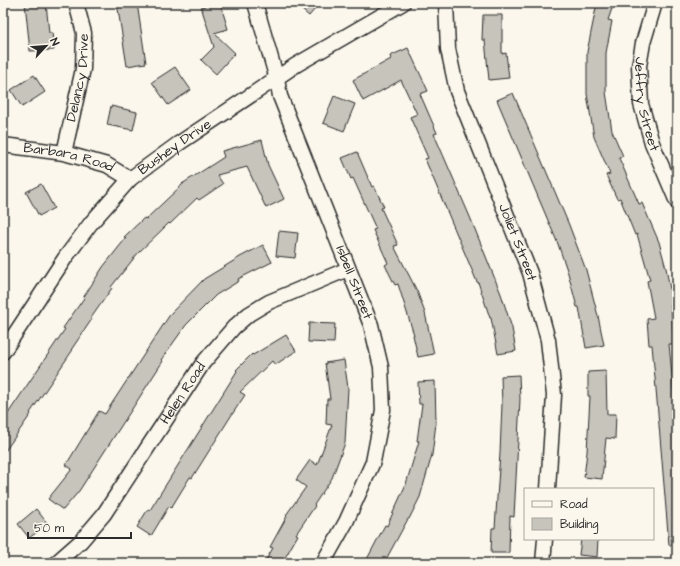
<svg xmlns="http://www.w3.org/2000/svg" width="680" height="566" font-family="'Architects Daughter',sans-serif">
<rect width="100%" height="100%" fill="#fbf7ec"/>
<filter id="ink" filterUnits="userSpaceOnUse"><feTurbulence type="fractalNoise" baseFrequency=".025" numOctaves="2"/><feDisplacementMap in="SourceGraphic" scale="8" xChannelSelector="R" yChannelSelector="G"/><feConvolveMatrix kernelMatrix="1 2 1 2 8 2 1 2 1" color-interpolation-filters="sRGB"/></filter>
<g filter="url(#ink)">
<g fill="#c7c4bc" stroke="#2b2b2b">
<polygon points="25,3 46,3 49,33 52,33 54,50 30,51"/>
<polygon points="117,3 137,3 146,63 127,66"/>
<polygon points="215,3 220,3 228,29 214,33 235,53 216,74 201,60 214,47 201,7"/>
<polygon points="294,3 320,3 309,16"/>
<polygon points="597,3 614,3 608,20 612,21 606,53 606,92 612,131 623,156 619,158 639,204 642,203 659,242 666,268 673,305 671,305 674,344 669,344 677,428 677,545 669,545 656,389 652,345 649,345 647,319 654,318 647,281 650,280 637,234 635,235 620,198 617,199 606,175 610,174 594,137 587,94 587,52"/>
<polygon points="483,15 502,15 502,54 506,53 509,78 489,80 485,40 482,40"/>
<polygon points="408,48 428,91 420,94 437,133 434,134 470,217 501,294 512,328 516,351 498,354 491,318 490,318 478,282 477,282 425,159 428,158 410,117 417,114 401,80 363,101 353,80 391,59 390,56"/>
<polygon points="175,67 191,90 168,105 152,82"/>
<polygon points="34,75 45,92 22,107 11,90"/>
<polygon points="513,93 569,225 586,270 598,316 604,345 586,348 579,307 577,307 568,273 558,244 497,100"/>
<polygon points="334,96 355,104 344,131 323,123"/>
<polygon points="111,106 137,112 133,130 107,125"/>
<polygon points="262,140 268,165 284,199 266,208 247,167 217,175 223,184 199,200 197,198 170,224 169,223 138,253 111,287 112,288 91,318 92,319 71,350 72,351 30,413 31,414 3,454 3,421 65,329 63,328 84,298 83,298 103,267 126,238 124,237 144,218 146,219 184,183 182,184 224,157 222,151"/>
<polygon points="357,152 372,187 374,186 384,207 381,208 398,245 394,246 417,291 425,313 434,354 418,357 413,335 414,335 398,284 395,285 385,265 388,263 373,230 376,229 353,178 351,179 342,158"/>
<polygon points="41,184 54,208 39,216 26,192"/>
<polygon points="279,231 298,233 295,258 276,256"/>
<polygon points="263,245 272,262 238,279 239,281 216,295 186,325 161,360 163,361 79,491 63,510 48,499 72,469 66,465 99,411 105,414 171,313 204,279 240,257"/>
<polygon points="309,323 335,324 334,343 308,342"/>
<polygon points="286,335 296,351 275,365 272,361 240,392 245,395 231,416 192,478 190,477 171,508 169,506 151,536 137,527 148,509 150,510 237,371 236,370 252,354 253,355"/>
<polygon points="344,360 348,388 345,443 332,478 314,505 315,506 296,534 298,535 282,563 264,563 273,548 270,547 287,516 286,515 306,487 296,480 310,460 317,465 332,425 326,424 327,399 330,399 325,363"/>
<polygon points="606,371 607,414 616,414 615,439 606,438 602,479 584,477 587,452 590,396 588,396 588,372"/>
<polygon points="519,375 520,399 518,440 514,517 510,516 509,553 491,553 492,528 495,528 500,453 502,404 501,376"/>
<polygon points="435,381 436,423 432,455 420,497 409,519 408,519 384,563 365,563 385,525 387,526 406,484 419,441 417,441 422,404 419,404 418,382"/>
<polygon points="36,509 48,524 29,538 18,524"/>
<polygon points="581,539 598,539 597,557 579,555"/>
</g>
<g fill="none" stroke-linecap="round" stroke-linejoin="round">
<defs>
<g id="minor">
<path id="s1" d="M 255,3 L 277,79 L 280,96 L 371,325 L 381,367 L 383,410 L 373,462 L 346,522 L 323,563"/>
<path id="s2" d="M 446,3 L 448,49 L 457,91 L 530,273 L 548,340 L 554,395 L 548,489"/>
<path id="s3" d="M 655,3 L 643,43 L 639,66 L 641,104 L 652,143 L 677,202"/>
<path id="s4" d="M 3,145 L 64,153 L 107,165 L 130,179"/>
<path id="s5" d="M 64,153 L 83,69 L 84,33 L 76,3"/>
<path id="s6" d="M 3,352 L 65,258 L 91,223 L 130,179 L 178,144 L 296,65 L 403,3"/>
<path id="s7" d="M 56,563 L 81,541 L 104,514 L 203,363 L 234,327 L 249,314 L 269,302 L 348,269"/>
<polyline points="543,563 545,539"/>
</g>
</defs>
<use href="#minor" stroke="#2b2b2b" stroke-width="17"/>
<use href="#minor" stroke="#fbf7ec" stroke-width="14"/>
</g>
</g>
<g text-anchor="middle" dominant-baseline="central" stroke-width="3" stroke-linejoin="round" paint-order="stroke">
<g font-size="14" fill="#2b2b2b" stroke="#fbf7ec">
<text stroke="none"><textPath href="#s5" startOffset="77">Delancy Drive</textPath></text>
<text stroke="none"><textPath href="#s3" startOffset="104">Jeffry Street</textPath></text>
<text stroke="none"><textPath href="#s6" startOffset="270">Bushey Drive</textPath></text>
<text stroke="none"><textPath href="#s4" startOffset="67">Barbara Road</textPath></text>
<text stroke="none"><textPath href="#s2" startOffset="252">Joliet Street</textPath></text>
<text stroke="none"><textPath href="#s1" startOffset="297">Isbell Street</textPath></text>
<text stroke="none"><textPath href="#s7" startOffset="213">Helen Road</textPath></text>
</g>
</g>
<rect width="680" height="566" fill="none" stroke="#fbf7ec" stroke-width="16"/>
<rect x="8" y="8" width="664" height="550" fill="none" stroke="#2b2b2b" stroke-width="1.5" filter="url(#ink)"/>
<rect x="524" y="488" width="130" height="52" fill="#fbf7ec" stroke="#a8a59f"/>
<rect x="532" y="501" width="20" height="6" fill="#fbf7ec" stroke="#a8a59f"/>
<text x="560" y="508" font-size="12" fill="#2b2b2b">Road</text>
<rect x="532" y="518" width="20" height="12" fill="#c7c4bc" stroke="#a8a59f"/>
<text x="560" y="528" font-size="12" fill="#2b2b2b">Building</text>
<g transform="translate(46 46) rotate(64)" stroke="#fbf7ec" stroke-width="3" paint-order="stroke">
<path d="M0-3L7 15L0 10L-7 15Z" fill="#2b2b2b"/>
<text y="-6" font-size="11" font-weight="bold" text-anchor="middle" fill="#2b2b2b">N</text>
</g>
<path d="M28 532v6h103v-6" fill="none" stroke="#2b2b2b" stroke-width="2"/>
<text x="34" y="532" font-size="12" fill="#2b2b2b" stroke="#fbf7ec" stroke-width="3" paint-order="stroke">50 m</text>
</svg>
